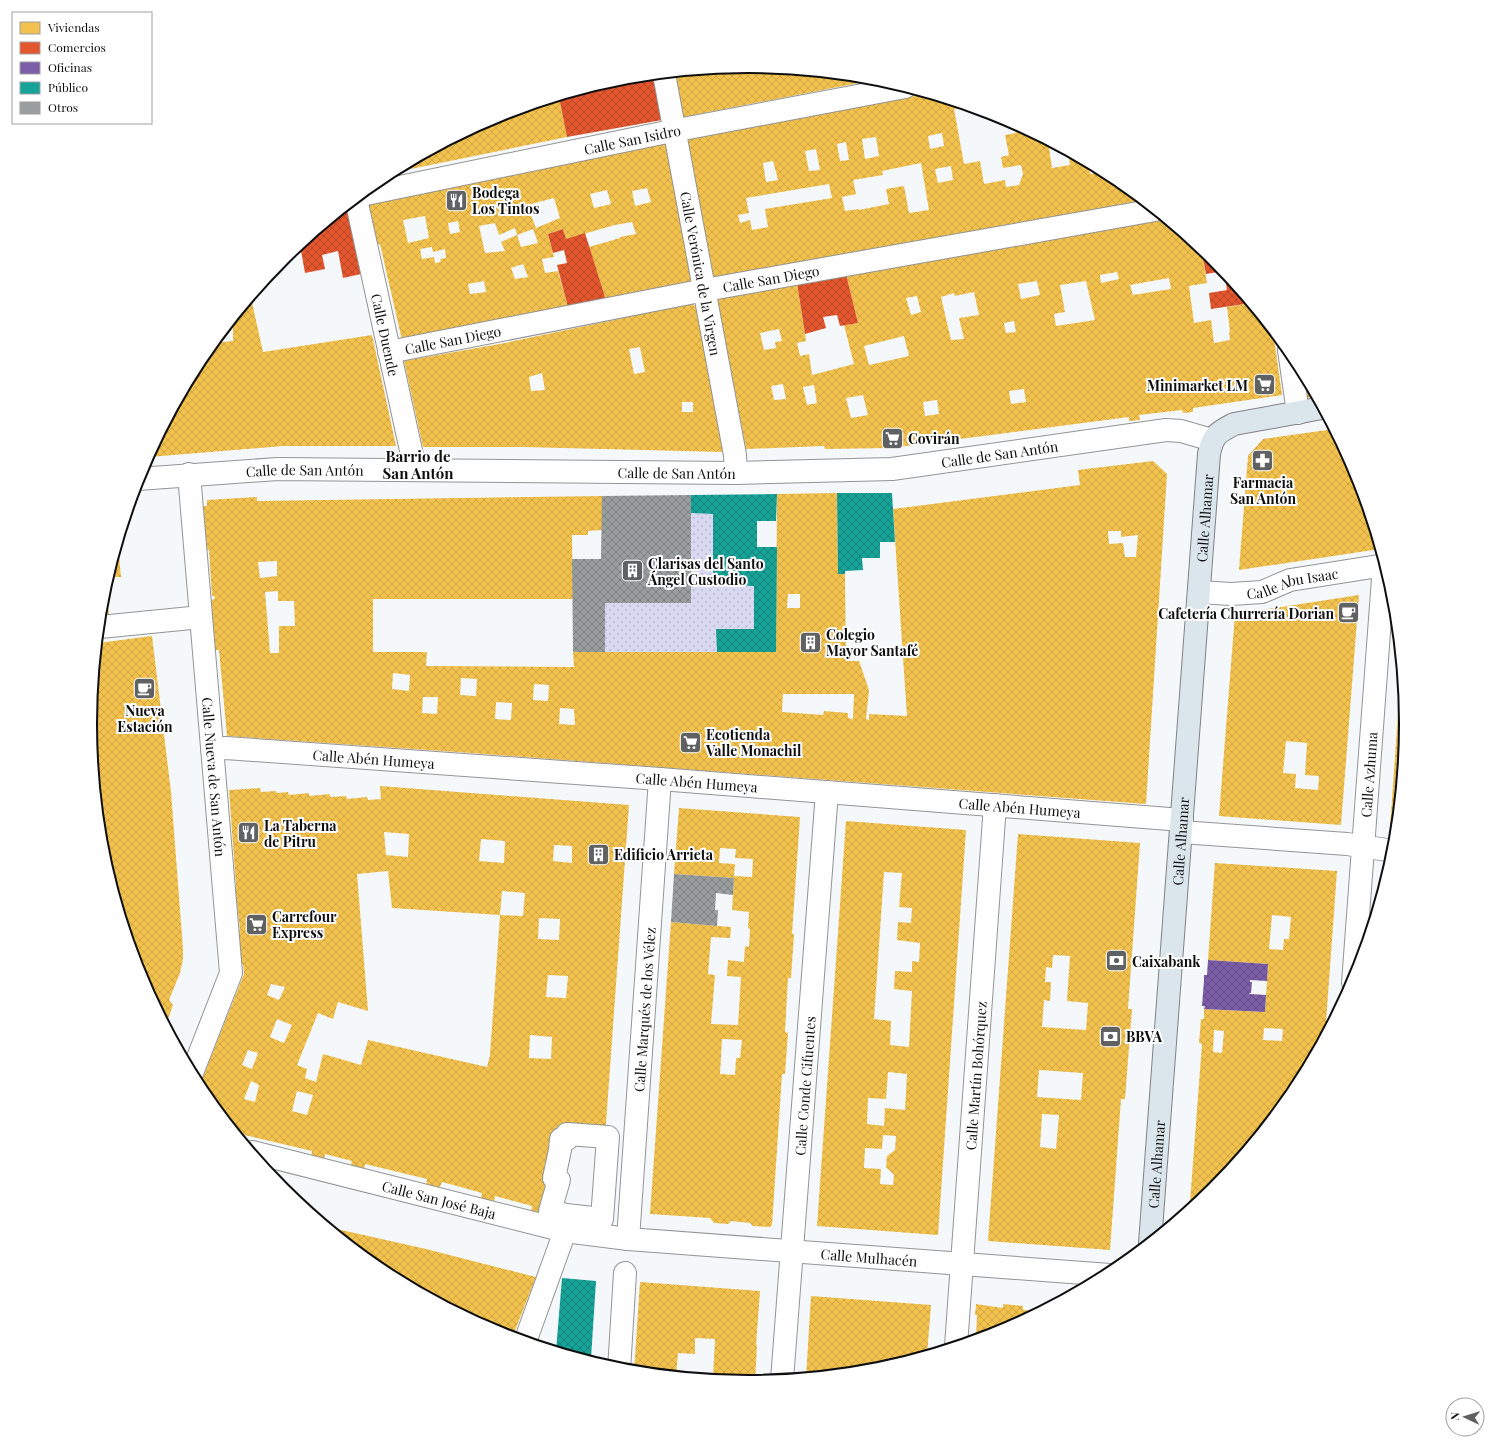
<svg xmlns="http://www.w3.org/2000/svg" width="1497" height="1449" font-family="'Playfair Display',serif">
<defs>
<pattern id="grass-dots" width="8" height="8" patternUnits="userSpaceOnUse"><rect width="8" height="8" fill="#d8d8f1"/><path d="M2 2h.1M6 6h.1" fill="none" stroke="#b8b8cd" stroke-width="1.8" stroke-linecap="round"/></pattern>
<pattern id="homes-cross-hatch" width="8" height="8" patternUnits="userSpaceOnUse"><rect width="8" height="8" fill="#f2c14e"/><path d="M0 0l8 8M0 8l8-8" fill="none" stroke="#cea543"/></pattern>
<pattern id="shops-cross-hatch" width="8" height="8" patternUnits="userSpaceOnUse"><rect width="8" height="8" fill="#e4572e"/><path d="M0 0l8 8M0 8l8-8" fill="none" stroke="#b74626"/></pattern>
<pattern id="offices-cross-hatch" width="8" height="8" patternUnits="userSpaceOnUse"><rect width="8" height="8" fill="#7b5ea7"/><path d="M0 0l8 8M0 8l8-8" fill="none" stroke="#634c86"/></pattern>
<pattern id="public-cross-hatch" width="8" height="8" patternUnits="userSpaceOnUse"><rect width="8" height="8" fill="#17a398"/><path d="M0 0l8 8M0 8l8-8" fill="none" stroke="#13837a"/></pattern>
<pattern id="building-cross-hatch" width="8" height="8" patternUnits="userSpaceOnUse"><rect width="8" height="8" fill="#9a9e9f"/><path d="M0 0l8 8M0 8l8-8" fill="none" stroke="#7c7f80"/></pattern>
</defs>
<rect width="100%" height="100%" fill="#f5f8fb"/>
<polygon fill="url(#grass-dots)" points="691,513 713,514 713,585 754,586 754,629 717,629 717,652 605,652 605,603 691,603"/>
<g fill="url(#homes-cross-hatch)" fill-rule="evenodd">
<polygon points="749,66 877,79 879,79 683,117 674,73"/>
<path d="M 926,94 L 968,106 L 954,109 L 964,164 L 980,161 L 984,184 L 1005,180 L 1006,187 L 1019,185 L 1023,174 L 1021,165 L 1003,168 L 1001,157 L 1009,155 L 1005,135 L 1016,133 L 1014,123 L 1048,141 L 1052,168 L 1070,165 L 1068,152 L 1088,163 L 1090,174 L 1104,172 L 1115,177 L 1145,202 L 714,278 L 687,138 ZM 942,133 L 944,146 L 930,149 L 928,136 ZM 876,137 L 879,156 L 865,159 L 862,139 ZM 846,142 L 849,160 L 840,161 L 837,144 ZM 816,149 L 820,170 L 809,171 L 805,151 ZM 773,161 L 778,180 L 766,182 L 763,163 ZM 921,163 L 929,210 L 909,213 L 904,186 L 886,189 L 889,204 L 859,210 L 859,209 L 845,211 L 842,197 L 856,194 L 853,180 L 883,175 L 882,171 ZM 951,166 L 953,180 L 938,183 L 935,169 ZM 829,184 L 832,198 L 765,209 L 768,227 L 752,230 L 750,220 L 740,223 L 738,215 L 749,213 L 746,198 Z"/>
<polygon points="559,97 567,137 391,173 497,116"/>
<path d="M 667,143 L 694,282 L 606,300 L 589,247 L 620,238 L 620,237 L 636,234 L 632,222 L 615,225 L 566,239 L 563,229 L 548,234 L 554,257 L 542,259 L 545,273 L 558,271 L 568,307 L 402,340 L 380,244 L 376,245 L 367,205 ZM 647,188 L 651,202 L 635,206 L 632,191 ZM 607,190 L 611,204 L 594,208 L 590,194 ZM 554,198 L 560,218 L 536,228 L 527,205 ZM 425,216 L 429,238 L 408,243 L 403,220 ZM 458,221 L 460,232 L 450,234 L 448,223 ZM 495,223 L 499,235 L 515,228 L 517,235 L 533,229 L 538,243 L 521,247 L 517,235 L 501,242 L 505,251 L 485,253 L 479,226 ZM 432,247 L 433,252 L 445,249 L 446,258 L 440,259 L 441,262 L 435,263 L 434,257 L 422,259 L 420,249 ZM 523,264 L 528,277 L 515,279 L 511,268 ZM 484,281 L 486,292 L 470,294 L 468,284 Z"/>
<path d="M 1165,219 L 1212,257 L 1203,258 L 1207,283 L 1189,286 L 1194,323 L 1211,320 L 1214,343 L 1230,340 L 1229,332 L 1230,332 L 1227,307 L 1251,303 L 1273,331 L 1282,395 L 1193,408 L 1193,412 L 1183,413 L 1182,410 L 1139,415 L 1140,420 L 1129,421 L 1129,417 L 890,448 L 825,449 L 824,446 L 746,449 L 717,297 L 797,283 L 806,341 L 797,343 L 800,356 L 809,354 L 812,375 L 854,364 L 844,325 L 858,323 L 846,274 ZM 1117,272 L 1119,279 L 1101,283 L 1100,275 ZM 1169,278 L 1171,289 L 1133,295 L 1130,285 ZM 1037,281 L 1040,295 L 1021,299 L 1018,284 ZM 1086,281 L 1095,320 L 1056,326 L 1054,314 L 1065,312 L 1060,285 ZM 974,292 L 979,315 L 959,318 L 964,339 L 951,340 L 941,297 L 954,293 L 955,296 ZM 917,296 L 921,312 L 911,315 L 906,298 ZM 1014,321 L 1016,332 L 1006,333 L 1004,323 ZM 779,329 L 782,341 L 775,342 L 776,348 L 764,350 L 760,333 ZM 904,336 L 909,356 L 869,365 L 864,346 ZM 783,384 L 786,399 L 774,400 L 771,386 ZM 814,385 L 817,403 L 807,405 L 803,387 ZM 1024,389 L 1026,402 L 1011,404 L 1009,391 ZM 863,395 L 868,415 L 851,418 L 846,398 ZM 937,400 L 939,414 L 925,416 L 923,402 Z"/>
<polygon points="251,298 263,352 372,335 396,446 283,446 149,457 201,358 214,343 233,341 233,328 225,330"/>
<path d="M 690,304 L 693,304 L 697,309 L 723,452 L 522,447 L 423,447 L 404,361 L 505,343 ZM 640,347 L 645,372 L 634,374 L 629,349 ZM 542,373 L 545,390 L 531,391 L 529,377 ZM 682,402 L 693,402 L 693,412 L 682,412 Z"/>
<polygon points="1302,370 1315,395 1308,398 1302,395"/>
<polygon points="1334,429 1357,473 1380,549 1239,570 1248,456 1263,439"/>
<path d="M 1153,461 L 1167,474 L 1146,804 L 471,753 L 227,736 L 219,650 L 215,650 L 210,600 L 215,599 L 214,596 L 212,596 L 209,550 L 206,550 L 202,506 L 207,506 L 207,500 L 257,497 L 257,501 L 602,496 L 602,530 L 588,531 L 588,535 L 572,535 L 573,599 L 373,599 L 373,652 L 427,652 L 426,666 L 574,667 L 573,652 L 776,652 L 777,494 L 837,493 L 838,574 L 845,574 L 846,661 L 859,661 L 869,690 L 866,719 L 869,720 L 869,714 L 907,716 L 893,509 L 1080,485 L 1078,470 ZM 1108,531 L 1121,531 L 1121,537 L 1138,535 L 1136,557 L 1125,557 L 1123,543 L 1109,544 ZM 277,561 L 277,576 L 260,578 L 258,562 ZM 278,591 L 278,601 L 294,601 L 295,626 L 279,626 L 279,653 L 270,653 L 265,592 ZM 788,594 L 800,594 L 800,608 L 787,608 ZM 393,673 L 410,675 L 409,691 L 392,689 ZM 461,678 L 477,679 L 476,696 L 460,695 ZM 534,684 L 549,685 L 548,701 L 533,700 ZM 783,694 L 854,694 L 853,719 L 848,718 L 848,713 L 824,711 L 823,715 L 782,712 ZM 423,697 L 438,697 L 437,714 L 422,713 ZM 496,702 L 512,703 L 511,720 L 495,719 ZM 560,708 L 574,709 L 575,725 L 559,724 Z"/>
<polygon points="118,545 121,577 108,577 113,562"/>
<polygon points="106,585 109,615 101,616 103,596"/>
<path d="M 1359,595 L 1341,825 L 1219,816 L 1235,614 ZM 1286,741 L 1307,743 L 1305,775 L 1319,776 L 1318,790 L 1295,788 L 1296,774 L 1283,773 Z"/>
<polygon points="152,636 171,792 183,949 183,959 180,973 169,1000 173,1005 166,1025 140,976 103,853 90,724 98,643"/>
<polygon points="1401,671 1407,725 1397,829 1390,828"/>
<path d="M 380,786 L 629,805 L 605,1137 L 567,1134 L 540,1214 L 531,1211 L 532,1206 L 495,1196 L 494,1202 L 481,1198 L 482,1193 L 457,1186 L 442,1182 L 439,1189 L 426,1186 L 427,1179 L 365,1164 L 364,1172 L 350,1168 L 352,1161 L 325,1154 L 324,1161 L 311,1158 L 312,1151 L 236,1133 L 199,1087 L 244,974 L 243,964 L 234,965 L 231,931 L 240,930 L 237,904 L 229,905 L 228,893 L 236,886 L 229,790 L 260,788 L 261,792 L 276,791 L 277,793 L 288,792 L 289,795 L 309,793 L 309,796 L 330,794 L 330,797 L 346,796 L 347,799 L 367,797 L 368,800 L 381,799 ZM 384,832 L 409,834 L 408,857 L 386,855 ZM 481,839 L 505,841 L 504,863 L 479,861 ZM 554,845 L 572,846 L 572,863 L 553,861 ZM 388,871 L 392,908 L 500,915 L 502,891 L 525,893 L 523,916 L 500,915 L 490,1055 L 487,1067 L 368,1040 L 361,1065 L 323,1054 L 316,1082 L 305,1078 L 307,1069 L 297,1065 L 318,1013 L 333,1019 L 338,1002 L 368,1011 L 357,874 ZM 539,918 L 560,919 L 559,940 L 538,939 ZM 548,975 L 568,976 L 566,998 L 546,997 ZM 271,984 L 285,987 L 279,1000 L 267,995 ZM 277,1019 L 292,1025 L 284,1043 L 270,1037 ZM 530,1035 L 552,1037 L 551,1059 L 529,1058 ZM 248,1050 L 258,1053 L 252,1069 L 242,1065 ZM 251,1081 L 259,1085 L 255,1102 L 244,1099 ZM 297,1091 L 313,1095 L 307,1115 L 292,1111 Z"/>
<path d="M 679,808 L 800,817 L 792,934 L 794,934 L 791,978 L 788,978 L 785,1032 L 788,1033 L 785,1074 L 782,1074 L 772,1225 L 770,1227 L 753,1226 L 750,1223 L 731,1221 L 728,1224 L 714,1223 L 710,1218 L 650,1214 L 671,922 L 731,927 L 730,938 L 711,937 L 708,974 L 715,975 L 711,1024 L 738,1025 L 741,977 L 727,976 L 728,960 L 744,962 L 745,946 L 749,947 L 750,929 L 748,928 L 749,912 L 732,910 L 734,878 L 674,874 ZM 720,848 L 736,849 L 735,858 L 753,859 L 752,877 L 734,876 L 735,864 L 719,863 ZM 722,1039 L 742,1040 L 740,1058 L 736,1058 L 735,1075 L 720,1074 Z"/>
<path d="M 846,821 L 966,830 L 938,1235 L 817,1226 ZM 884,872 L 902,873 L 899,907 L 912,908 L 911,923 L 898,922 L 897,940 L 920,943 L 919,962 L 912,961 L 912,972 L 895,971 L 894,989 L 912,991 L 909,1047 L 890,1045 L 891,1021 L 874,1019 ZM 888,1072 L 907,1074 L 905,1110 L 885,1108 L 884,1126 L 867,1124 L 868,1098 L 886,1099 ZM 883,1135 L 896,1136 L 895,1150 L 887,1156 L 886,1167 L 894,1175 L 893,1185 L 880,1184 L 881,1169 L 864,1168 L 865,1148 L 882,1149 Z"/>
<path d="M 1018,834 L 1140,843 L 1128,1009 L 1132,1009 L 1125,1099 L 1121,1099 L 1110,1250 L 988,1241 ZM 1053,955 L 1070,956 L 1067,1001 L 1088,1003 L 1086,1030 L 1042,1027 L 1044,1000 L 1050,1001 L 1051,982 L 1045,982 L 1046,967 L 1052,968 ZM 1039,1070 L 1083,1073 L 1081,1100 L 1037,1097 ZM 1042,1114 L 1059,1115 L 1056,1149 L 1040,1147 Z"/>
<path d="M 1215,863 L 1337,871 L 1325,1036 L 1296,1091 L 1264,1129 L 1257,1128 L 1256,1139 L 1242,1157 L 1238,1156 L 1237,1162 L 1214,1190 L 1199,1202 L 1190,1202 L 1202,1044 L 1199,1043 L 1201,1019 L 1204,1019 L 1204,1009 L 1265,1012 L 1268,964 L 1208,960 ZM 1272,915 L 1291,917 L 1289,939 L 1284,939 L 1283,950 L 1269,949 ZM 1264,1028 L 1283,1029 L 1282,1041 L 1263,1040 ZM 1214,1030 L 1224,1031 L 1222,1053 L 1213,1052 Z"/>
<polygon points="328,1227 426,1249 536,1277 512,1338 496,1333 382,1272"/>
<polygon points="640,1282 760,1291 756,1345 757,1345 755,1382 748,1383 693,1378 693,1376 713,1377 715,1339 695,1338 695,1354 678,1353 676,1376 634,1372"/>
<polygon points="811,1296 931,1305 927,1355 877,1370 806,1377"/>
<polygon points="976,1304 1003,1308 1003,1304 1023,1306 1023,1310 1038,1311 1043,1307 1048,1308 1000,1333 976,1340 977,1315 975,1315"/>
</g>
<g fill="url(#shops-cross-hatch)">
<polygon points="653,75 662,120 567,137 559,97 620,79"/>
<polygon points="347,207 361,274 343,278 338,251 322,255 325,269 305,273 300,245"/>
<polygon points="563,229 566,239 585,233 606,300 568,307 557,265 567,263 564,250 553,253 548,234"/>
<polygon points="1212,257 1214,259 1224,271 1206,274 1203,258"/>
<polygon points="1224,271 1246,297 1251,303 1211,309 1209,293 1227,290"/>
<polygon points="846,274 858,323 840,326 837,315 823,317 826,328 805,334 797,283"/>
</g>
<polygon fill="url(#offices-cross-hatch)" points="1208,960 1268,964 1267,981 1250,980 1250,982 1252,982 1251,993 1249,993 1250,994 1266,995 1265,1012 1204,1009 1205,1006 1202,1006 1204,980 1204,975 1207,975"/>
<g fill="url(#public-cross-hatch)">
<polygon points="837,493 892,493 895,542 880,542 880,558 862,558 863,570 845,571 845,574 838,574"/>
<polygon points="777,494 776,521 757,521 757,547 777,547 776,652 717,652 716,629 754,629 754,586 713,585 713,514 691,513 691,495"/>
<polygon points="562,1278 596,1281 591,1358 578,1357 556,1351"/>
</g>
<g fill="url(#building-cross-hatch)">
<polygon points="691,495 691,603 605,603 605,652 573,652 572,559 601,559 602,496"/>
<polygon points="674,874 734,878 733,895 716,893 715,910 718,910 717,926 671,922"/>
</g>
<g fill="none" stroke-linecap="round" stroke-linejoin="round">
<defs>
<g id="minor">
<path id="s1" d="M 664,74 L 735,455 L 736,473"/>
<path id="s2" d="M 361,195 L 667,132 L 905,87"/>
<path id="s3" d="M 356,199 L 412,455 L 412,470"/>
<polyline points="1289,350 1298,413"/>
<path id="s4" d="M 389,352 L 705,290 L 1155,210"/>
<path id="s5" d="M 189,474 L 231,973 L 192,1073"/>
<path id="s6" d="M 138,479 L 277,469 L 736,473 L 892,469 L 1166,430 L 1181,431 L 1212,440"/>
<path id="s7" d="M 1199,592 L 1231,594 L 1262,592 L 1290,580 L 1385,565"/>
<polyline points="100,627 201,617"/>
<path id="s8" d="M 212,749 L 226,748 L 660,779 L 1182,820"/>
<polyline points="1181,832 1347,844 1394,851"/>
<path id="s9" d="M 1353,983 L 1384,565"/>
<polygon points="567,1134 608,1137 602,1219 566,1215 550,1211 559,1180 554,1178 560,1150 561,1139 567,1139"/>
<path id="s10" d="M 252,1152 L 565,1231 L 628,1239 L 1110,1275"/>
<path id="s11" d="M 628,1239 L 660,779"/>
<polyline points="525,1342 565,1231"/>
<path id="s12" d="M 956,1346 L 995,805"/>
<polyline points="619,1370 625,1273"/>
<path id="s13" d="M 782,1380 L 827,792"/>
</g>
<g id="major">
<path id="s14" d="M 1150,1243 L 1209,454 C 1213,435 1217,433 1234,424 L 1322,408"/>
</g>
</defs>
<use href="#minor" stroke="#939495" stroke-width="24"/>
<use href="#major" stroke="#808183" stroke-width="24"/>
<use href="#minor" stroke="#fefefe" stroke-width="22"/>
<use href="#major" stroke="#dbe5ec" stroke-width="22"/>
</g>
<defs>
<symbol id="restaurant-square" viewBox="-11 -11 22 22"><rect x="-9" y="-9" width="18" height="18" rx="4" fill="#606162" stroke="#fff"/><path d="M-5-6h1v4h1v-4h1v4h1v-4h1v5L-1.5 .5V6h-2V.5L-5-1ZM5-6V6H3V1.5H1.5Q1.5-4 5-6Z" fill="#fff"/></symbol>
<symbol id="supermarket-square" viewBox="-11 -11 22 22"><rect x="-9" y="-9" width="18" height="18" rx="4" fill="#606162" stroke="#fff"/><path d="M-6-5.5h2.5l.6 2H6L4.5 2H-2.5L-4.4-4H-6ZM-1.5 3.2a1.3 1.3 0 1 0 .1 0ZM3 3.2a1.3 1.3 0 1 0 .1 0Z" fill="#fff"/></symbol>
<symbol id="pharmacy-square" viewBox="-11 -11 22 22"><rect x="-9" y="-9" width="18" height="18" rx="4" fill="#606162" stroke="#fff"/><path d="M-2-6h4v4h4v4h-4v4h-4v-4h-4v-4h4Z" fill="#fff"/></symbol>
<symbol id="building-square" viewBox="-11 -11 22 22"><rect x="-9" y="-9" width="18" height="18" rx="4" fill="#606162" stroke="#fff"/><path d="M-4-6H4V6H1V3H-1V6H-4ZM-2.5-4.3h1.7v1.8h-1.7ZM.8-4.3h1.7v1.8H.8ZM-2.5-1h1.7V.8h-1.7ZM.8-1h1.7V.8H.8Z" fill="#fff"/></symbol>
<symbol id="cafe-square" viewBox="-11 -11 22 22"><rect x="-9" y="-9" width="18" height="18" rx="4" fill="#606162" stroke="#fff"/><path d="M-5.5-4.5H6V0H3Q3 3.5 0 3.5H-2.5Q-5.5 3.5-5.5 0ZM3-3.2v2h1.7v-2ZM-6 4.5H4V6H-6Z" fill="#fff"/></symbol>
<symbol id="bank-square" viewBox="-11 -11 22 22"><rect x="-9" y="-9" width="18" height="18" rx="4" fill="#606162" stroke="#fff"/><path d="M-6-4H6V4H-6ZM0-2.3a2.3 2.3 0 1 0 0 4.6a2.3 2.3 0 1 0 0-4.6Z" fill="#fff"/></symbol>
</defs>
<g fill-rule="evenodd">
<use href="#restaurant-square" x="444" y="188" width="25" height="25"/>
<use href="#supermarket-square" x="1252" y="372" width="25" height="25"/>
<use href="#supermarket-square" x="880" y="426" width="25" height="25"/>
<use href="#pharmacy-square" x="1250" y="448" width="25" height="25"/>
<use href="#building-square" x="620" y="558" width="25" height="25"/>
<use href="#cafe-square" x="1336" y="600" width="25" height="25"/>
<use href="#building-square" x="798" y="630" width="25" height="25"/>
<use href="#cafe-square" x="132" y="676" width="25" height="25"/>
<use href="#supermarket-square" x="678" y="730" width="25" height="25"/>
<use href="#restaurant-square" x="236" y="820" width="25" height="25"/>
<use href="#building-square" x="586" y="842" width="25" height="25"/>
<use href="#supermarket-square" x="244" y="912" width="25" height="25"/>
<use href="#bank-square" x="1104" y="948" width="25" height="25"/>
<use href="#bank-square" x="1098" y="1024" width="25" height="25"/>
</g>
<g text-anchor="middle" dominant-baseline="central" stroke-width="4" stroke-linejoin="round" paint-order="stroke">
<g font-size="14" fill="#0f0f0f" stroke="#fff">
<text stroke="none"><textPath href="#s2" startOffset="277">Calle San Isidro</textPath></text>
<text stroke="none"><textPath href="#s1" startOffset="203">Calle Verónica de la Virgen</textPath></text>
<text stroke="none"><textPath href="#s4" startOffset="389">Calle San Diego</textPath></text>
<text stroke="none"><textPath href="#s3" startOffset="139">Calle Duende</textPath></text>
<text stroke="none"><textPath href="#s4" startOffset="65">Calle San Diego</textPath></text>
<text stroke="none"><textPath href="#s6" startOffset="863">Calle de San Antón</textPath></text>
<text stroke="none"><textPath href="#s6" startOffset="167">Calle de San Antón</textPath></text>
<text stroke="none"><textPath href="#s6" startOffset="539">Calle de San Antón</textPath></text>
<text stroke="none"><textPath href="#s14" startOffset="727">Calle Alhamar</textPath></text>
<text stroke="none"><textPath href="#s7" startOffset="95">Calle Abu Isaac</textPath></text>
<text stroke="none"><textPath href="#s8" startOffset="162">Calle Abén Humeya</textPath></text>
<text stroke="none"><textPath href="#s9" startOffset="209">Calle Azhuma</textPath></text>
<text stroke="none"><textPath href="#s5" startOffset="304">Calle Nueva de San Antón</textPath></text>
<text stroke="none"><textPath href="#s8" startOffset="486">Calle Abén Humeya</textPath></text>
<text stroke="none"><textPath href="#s8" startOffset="810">Calle Abén Humeya</textPath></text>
<text stroke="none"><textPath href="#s14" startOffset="403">Calle Alhamar</textPath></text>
<text stroke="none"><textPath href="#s11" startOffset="230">Calle Marqués de los Vélez</textPath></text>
<text stroke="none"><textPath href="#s12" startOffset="271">Calle Martín Bohórquez</textPath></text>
<text stroke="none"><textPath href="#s13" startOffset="295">Calle Conde Cifuentes</textPath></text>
<text stroke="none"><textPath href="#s14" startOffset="79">Calle Alhamar</textPath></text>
<text stroke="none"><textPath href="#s10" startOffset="193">Calle San José Baja</textPath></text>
<text stroke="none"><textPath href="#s10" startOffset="628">Calle Mulhacén</textPath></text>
</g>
<g font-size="14" font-weight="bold" fill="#0f0f0f" stroke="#fff" text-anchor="start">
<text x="472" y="192">Bodega<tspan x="472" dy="16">Los Tintos</tspan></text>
<text x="1248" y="385" text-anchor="end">Minimarket LM</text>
<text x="908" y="438">Covirán</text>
<text x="1263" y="482" text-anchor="middle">Farmacia<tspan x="1263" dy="16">San Antón</tspan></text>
<text x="648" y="563">Clarisas del Santo<tspan x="648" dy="16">Ángel Custodio</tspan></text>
<text x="1334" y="613" text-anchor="end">Cafetería Churrería Dorian</text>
<text x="826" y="634">Colegio<tspan x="826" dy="16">Mayor Santafé</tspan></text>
<text x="145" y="710" text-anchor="middle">Nueva<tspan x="145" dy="16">Estación</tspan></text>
<text x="706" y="734">Ecotienda<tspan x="706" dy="16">Valle Monachil</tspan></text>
<text x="264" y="825">La Taberna<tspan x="264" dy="16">de Pitru</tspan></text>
<text x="614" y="854">Edificio Arrieta</text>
<text x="272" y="916">Carrefour<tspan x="272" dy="16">Express</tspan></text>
<text x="1132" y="961">Caixabank</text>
<text x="1126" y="1036">BBVA</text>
</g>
<g font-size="15" font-weight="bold" fill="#0f0f0f" stroke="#fff">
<text x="418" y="456">Barrio de<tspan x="418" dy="17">San Antón</tspan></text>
</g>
</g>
<path d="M0 0H1497V1449H0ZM97 724a651 651 0 1 1 1302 0a651 651 0 1 1-1302 0Z" fill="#fff" fill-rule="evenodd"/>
<path fill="none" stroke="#0f0f0f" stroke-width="2" d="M97 724a651 651 0 1 1 1302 0a651 651 0 1 1-1302 0Z"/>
<rect x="12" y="12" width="140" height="112" fill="#ffffff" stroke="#9f9f9f"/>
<rect x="20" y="22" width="20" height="12" fill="#f2c14e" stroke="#9f9f9f"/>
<text x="48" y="32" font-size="12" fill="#0f0f0f">Viviendas</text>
<rect x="20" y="42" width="20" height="12" fill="#e4572e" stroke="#9f9f9f"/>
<text x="48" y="52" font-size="12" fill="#0f0f0f">Comercios</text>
<rect x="20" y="62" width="20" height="12" fill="#7b5ea7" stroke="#9f9f9f"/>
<text x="48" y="72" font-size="12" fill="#0f0f0f">Oficinas</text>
<rect x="20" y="82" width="20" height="12" fill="#17a398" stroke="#9f9f9f"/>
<text x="48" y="92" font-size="12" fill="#0f0f0f">Público</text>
<rect x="20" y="102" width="20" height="12" fill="#9a9e9f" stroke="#9f9f9f"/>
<text x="48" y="112" font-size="12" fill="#0f0f0f">Otros</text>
<g transform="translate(1465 1417) rotate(274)"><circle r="19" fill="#ffffff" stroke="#9f9f9f"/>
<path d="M0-3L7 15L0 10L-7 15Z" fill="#606162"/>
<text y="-6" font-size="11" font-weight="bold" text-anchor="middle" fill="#0f0f0f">N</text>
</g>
</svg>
